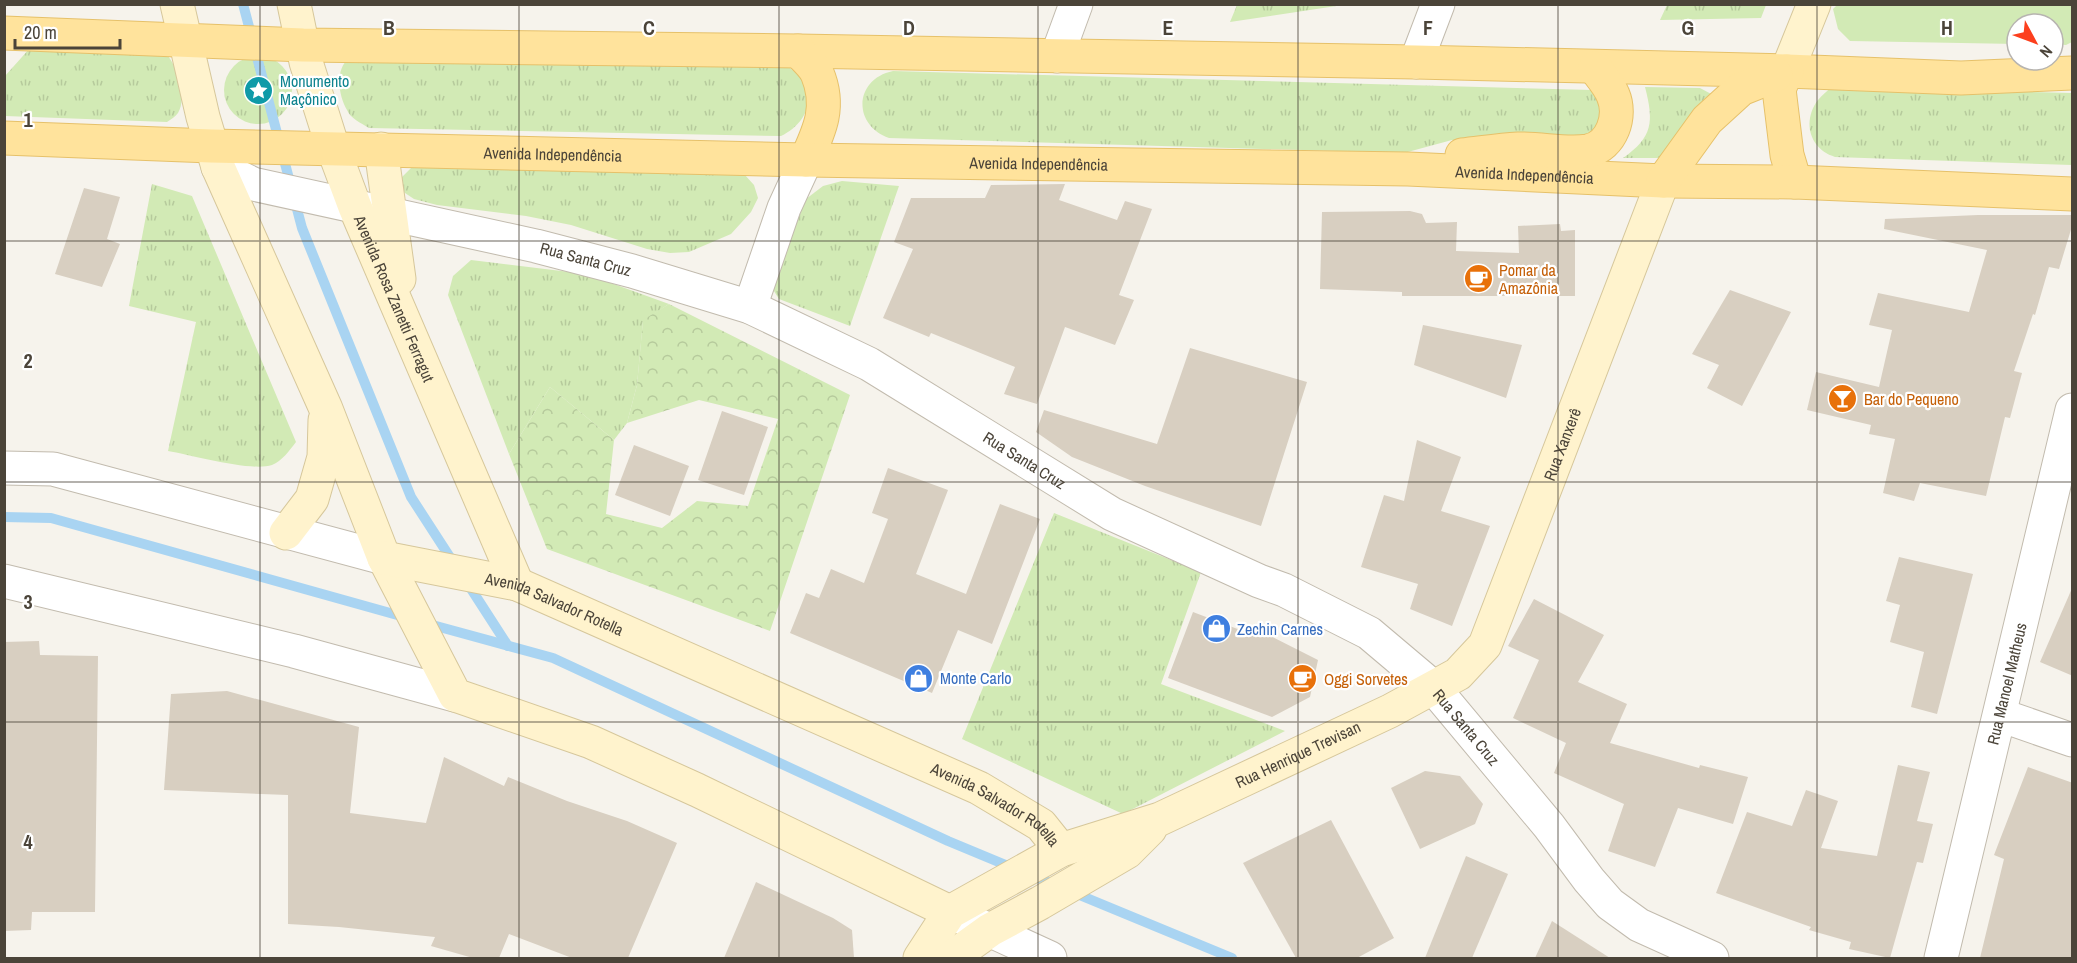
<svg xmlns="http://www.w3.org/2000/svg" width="2077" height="963" font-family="'Archivo Narrow',sans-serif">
<defs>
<pattern id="grass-tufts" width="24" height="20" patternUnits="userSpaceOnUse" patternTransform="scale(1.5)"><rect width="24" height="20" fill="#d2eab5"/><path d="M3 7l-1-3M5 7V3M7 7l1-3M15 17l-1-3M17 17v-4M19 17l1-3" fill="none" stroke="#b6ca9c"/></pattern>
<pattern id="forest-crowns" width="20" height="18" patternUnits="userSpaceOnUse" patternTransform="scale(1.5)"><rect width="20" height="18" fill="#d2eab5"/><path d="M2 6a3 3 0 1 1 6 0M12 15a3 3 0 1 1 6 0" fill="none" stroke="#b6ca9c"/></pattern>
</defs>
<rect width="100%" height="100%" fill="#f6f3ec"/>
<g fill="url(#grass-tufts)">
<polygon points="1237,5 1237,4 1343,5 1230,22"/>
<polygon points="1667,5 1667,4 1766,5 1761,18 1660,20"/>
<path d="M 30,48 L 164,52 C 177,63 188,97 178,113 C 175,117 171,119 167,122 L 5,116 L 5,76 Z"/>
<circle cx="258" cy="90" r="34"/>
<path d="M 349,58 L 785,65 C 819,84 814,120 781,136 L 369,128 C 361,123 351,119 347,110 C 338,95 335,69 349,58 Z"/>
<path d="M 893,71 L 1593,90 L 1610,115 L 1580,142 L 1452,140 L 1404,153 L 889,138 C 852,125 854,79 893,71 Z"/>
<path d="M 1645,87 L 1700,88 L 1715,96 L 1667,158 L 1623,158 C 1653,137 1654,122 1645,87 Z"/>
<path d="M 1832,87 L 2072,93 L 2072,165 L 1835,157 C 1809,149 1802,121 1818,100 C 1822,95 1827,91 1832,87 Z"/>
<polygon points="415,164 744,174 754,185 758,198 751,212 731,234 689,252 670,253 647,249 571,225 526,216 437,205 414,199 399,189 400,179"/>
<polygon points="842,181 899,186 850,326 779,299 772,288 776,274 806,199 823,186"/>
<path d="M 152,184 L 192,196 L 296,442 C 289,451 282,461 272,465 C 251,472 192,455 168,451 L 196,322 L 129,306 Z"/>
<polygon points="471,260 586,274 669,304 643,321 637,385 627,423 614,440 550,387 509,454 448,295 453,276"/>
<polygon points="1054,513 1201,572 1161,684 1285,731 1123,814 962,739"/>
</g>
<polygon fill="url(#forest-crowns)" points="669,304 850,395 770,631 547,549 509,454 550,387 614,440 606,514 662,528 697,501 748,506 778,419 699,400 627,423 637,385 643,320"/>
<polygon fill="#d2eab5" points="1838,4 2072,5 2072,42 2066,45 2053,44 2053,24 2017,24 2017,44 1850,41 1838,29 1833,9"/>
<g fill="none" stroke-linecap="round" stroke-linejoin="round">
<g stroke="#a9d4f2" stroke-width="10">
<polyline points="243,4 302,228 411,497 455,565"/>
<polyline points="4,517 51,518 408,618"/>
<polyline points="466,581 508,646"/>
<polyline points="425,623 553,658 948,841 1013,868"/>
<polyline points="1031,875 1232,958"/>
</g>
</g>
<g fill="#d8cfc1">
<polygon points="1065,184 1059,200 1117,220 1125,201 1152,209 1119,295 1134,300 1115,345 1065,327 1037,404 1004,394 1015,367 931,333 929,337 883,318 913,249 894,242 911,198 985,198 991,185"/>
<polygon points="84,188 120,197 107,239 120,244 102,287 55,274"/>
<polygon points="1410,211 1422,214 1426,223 1457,222 1456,251 1519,253 1518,226 1560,224 1561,231 1575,230 1575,296 1402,296 1402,292 1320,289 1322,212"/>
<polygon points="1978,215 2073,215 2073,223 2059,269 2049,267 2035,315 2033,314 2014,371 2022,373 2010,418 2005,417 1986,496 1920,483 1914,501 1883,493 1895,439 1869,434 1871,425 1807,410 1816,372 1879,387 1892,330 1869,325 1878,293 1969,312 1987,250 1884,229 1885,219"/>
<polygon points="1730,290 1791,312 1742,406 1707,388 1719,365 1692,354"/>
<polygon points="1423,325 1522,345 1506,398 1414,365"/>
<polygon points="1190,348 1307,382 1261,526 1145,486 1072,457 1036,432 1044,410 1157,444"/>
<polygon points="722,411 768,427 744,495 698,480"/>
<polygon points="1417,440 1461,457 1441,511 1490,526 1452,626 1410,609 1418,584 1361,567 1384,495 1404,501"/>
<polygon points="634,445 689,466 670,516 615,495"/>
<polygon points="888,468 948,490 916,574 966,594 1000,504 1040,519 992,644 958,630 932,693 790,633 806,593 819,598 831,569 864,583 888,519 872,513"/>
<polygon points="1899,557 1973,574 1937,714 1911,707 1924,652 1890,642 1900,605 1886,601"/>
<polygon points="2073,586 2073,676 2040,662"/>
<polygon points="1534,599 1604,635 1578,682 1627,704 1610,743 1699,768 1700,765 1748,777 1733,824 1678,808 1655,867 1608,851 1624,804 1554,773 1566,743 1513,718 1539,660 1508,646"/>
<polygon points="1193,612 1248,633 1251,626 1318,660 1310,697 1272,717 1168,678"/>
<polygon points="39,641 40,655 98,656 95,912 32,912 31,930 4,931 4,642"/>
<polygon points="227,691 359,727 350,813 426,823 444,757 504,786 508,777 567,801 627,821 677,843 628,958 572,958 509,934 499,958 473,958 431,946 435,937 339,927 288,924 288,795 164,790 171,694"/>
<polygon points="1898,765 1930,772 1917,821 1933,824 1923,863 1917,862 1890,958 1849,949 1851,942 1809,930 1811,927 1716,893 1747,812 1792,826 1806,790 1838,801 1821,848 1877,856"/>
<polygon points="2028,767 2073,783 2073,958 1980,958 2004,859 1994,855"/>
<polygon points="1425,771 1460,776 1483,804 1475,824 1420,849 1391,788"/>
<polygon points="1331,820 1394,938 1357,958 1296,958 1243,863"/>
<polygon points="1466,856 1508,874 1472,958 1425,958"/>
<polygon points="756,882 833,918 852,930 854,958 724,958"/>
<polygon points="1552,921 1610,958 1535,958"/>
</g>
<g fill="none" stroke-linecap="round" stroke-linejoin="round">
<defs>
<g id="minor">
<polyline points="1057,56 1076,4"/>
<polyline points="1416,62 1438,4"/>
<polyline points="2000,715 2072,740"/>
</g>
<g id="tertiary">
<path id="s1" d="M 218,167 L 253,184 L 536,246 L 632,271 L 750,307 L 869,364 L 1112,514 L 1259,581 L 1284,590 L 1369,633 L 1433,687 L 1549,826 L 1589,880 L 1610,904 L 1639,925 L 1712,958"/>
<polyline points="750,307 784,208 806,160"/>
<polyline points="4,468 53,469 384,558"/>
<polyline points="4,581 294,651 455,695"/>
<polyline points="950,912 1050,958"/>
<path id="s2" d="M 1941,958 L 2072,410"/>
</g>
<g id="secondary">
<polyline points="177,4 203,117 218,167 326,409 384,558 455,695 591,742 697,790 950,912"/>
<path id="s3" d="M 294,4 L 306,62 L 333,148 L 355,207 L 517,584"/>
<polyline points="1787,71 1814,4"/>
<polyline points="381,149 399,279"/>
<polyline points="286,533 312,499 324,457 325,420"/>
<path id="s4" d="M 384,558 L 517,584 L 979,788 L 1041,825 L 1061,850"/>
<path id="s5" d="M 920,958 L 950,912 L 1061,850 L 1160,819 L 1390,711 L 1458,674 L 1485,645 L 1663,181"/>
<polyline points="951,958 990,930 1040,903 1127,852 1150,829"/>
</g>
<g id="primary">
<polyline points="4,33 303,45 798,51 1416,62 1787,71 1961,78 2072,73"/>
<path d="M 798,51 C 804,57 813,65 817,73 C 831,106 820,130 806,160"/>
<polyline points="1787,71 1779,89 1787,155 1795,182"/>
<path id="s6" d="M 4,138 L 211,146 L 806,160 L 1408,169 L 1663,181 L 1795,182 L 2072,194"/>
<path d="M 1462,155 C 1481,153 1499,150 1518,149 C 1541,148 1566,155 1588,151 C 1612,146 1622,116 1613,95 C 1609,85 1601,76 1595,68"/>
<polyline points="1663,181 1707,120 1741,89 1776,75"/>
</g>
</defs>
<use href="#minor" stroke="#c2bbae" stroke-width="35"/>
<use href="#tertiary" stroke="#c2bbae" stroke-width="35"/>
<use href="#secondary" stroke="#d6c79b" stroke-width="35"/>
<use href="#primary" stroke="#e6c16a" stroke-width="35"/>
<use href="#minor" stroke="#fff" stroke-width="33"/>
<use href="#tertiary" stroke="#fff" stroke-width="33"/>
<use href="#secondary" stroke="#fff3cd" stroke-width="33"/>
<use href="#primary" stroke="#ffe39c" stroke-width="33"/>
</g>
<path fill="none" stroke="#4b4439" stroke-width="1.5" stroke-opacity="0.55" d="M 260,4 L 260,958M 519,4 L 519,958M 779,4 L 779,958M 1038,4 L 1038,958M 1298,4 L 1298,958M 1558,4 L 1558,958M 1817,4 L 1817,958M 4,241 L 2072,241M 4,482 L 2072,482M 4,722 L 2072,722"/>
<defs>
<symbol id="sight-disc" viewBox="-11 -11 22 22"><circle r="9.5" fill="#0f9aa8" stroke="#fff"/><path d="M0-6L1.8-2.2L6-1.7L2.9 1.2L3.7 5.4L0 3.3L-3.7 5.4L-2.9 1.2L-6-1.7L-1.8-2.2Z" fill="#fff"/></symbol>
<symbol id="cafe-disc" viewBox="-11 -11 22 22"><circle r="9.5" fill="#e8710a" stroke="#fff"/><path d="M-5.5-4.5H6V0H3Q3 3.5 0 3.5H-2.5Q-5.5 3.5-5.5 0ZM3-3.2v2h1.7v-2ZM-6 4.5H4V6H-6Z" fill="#fff"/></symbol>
<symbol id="bar-disc" viewBox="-11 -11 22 22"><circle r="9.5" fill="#e8710a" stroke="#fff"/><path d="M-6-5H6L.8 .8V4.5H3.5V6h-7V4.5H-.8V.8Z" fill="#fff"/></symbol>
<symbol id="shop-disc" viewBox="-11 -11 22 22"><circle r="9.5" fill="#3f7fe0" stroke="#fff"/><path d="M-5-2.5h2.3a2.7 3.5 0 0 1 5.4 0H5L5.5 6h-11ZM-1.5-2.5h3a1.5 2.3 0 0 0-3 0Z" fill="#fff"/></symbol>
</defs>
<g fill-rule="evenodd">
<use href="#sight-disc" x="242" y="74" width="33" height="33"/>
<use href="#cafe-disc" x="1462" y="262" width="33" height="33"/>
<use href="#bar-disc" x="1826" y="382" width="33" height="33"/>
<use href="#shop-disc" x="1200" y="612" width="33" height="33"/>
<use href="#shop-disc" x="902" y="662" width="33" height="33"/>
<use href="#cafe-disc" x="1286" y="662" width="33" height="33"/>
</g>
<g text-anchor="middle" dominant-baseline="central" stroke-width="4.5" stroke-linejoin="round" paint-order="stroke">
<g font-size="16" fill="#0d838f" stroke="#fff" text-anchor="start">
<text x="280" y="81">Monumento<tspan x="280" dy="18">Maçônico</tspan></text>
</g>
<g font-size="16" fill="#4b4439" stroke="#fff">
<text stroke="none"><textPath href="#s6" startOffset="549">Avenida Independência</textPath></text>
<text stroke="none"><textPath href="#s6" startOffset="1035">Avenida Independência</textPath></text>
<text stroke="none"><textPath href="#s6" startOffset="1521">Avenida Independência</textPath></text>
<text stroke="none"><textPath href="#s1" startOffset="380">Rua Santa Cruz</textPath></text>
<text stroke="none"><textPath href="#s3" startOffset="312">Avenida Rosa Zanetti Ferragut</textPath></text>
<text stroke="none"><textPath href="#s5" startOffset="872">Rua Xanxerê</textPath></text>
<text stroke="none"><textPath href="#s1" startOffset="866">Rua Santa Cruz</textPath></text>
<text stroke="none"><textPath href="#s4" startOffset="177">Avenida Salvador Rotella</textPath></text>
<text stroke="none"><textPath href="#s2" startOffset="282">Rua Manoel Matheus</textPath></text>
<text stroke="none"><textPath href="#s1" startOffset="1388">Rua Santa Cruz</textPath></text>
<text stroke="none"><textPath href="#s5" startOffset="438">Rua Henrique Trevisan</textPath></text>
<text stroke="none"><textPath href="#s4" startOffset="663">Avenida Salvador Rotella</textPath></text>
</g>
<g font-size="16" fill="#c56008" stroke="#fff" text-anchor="start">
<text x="1499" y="270">Pomar da<tspan x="1499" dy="18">Amazônia</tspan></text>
<text x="1864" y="399">Bar do Pequeno</text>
<text x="1324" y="679">Oggi Sorvetes</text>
</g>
<g font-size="16" fill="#366cbe" stroke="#fff" text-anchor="start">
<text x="1237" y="629">Zechin Carnes</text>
<text x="940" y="678">Monte Carlo</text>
</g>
</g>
<g font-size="20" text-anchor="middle" font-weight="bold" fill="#4b4439" stroke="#fff" stroke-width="4.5" stroke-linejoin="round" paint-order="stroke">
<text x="389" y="35">B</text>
<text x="649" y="35">C</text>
<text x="909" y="35">D</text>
<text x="1168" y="35">E</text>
<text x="1428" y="35">F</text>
<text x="1688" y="35">G</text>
<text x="1947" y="35">H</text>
<text x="28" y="127">1</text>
<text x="28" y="368">2</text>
<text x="28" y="609">3</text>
<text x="28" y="849">4</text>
</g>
<rect width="2077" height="963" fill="none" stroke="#4b4439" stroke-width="12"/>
<g transform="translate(2035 42) rotate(131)"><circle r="28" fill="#ffffff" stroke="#b7b4b0" stroke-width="1.5"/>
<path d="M0-4.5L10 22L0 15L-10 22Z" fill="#fc3f1d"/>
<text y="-9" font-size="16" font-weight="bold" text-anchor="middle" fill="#4b4439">N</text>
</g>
<path d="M15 39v9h105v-9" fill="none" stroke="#4b4439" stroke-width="3"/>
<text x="24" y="39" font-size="18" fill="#4b4439" stroke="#ffffff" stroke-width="4.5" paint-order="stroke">20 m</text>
</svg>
